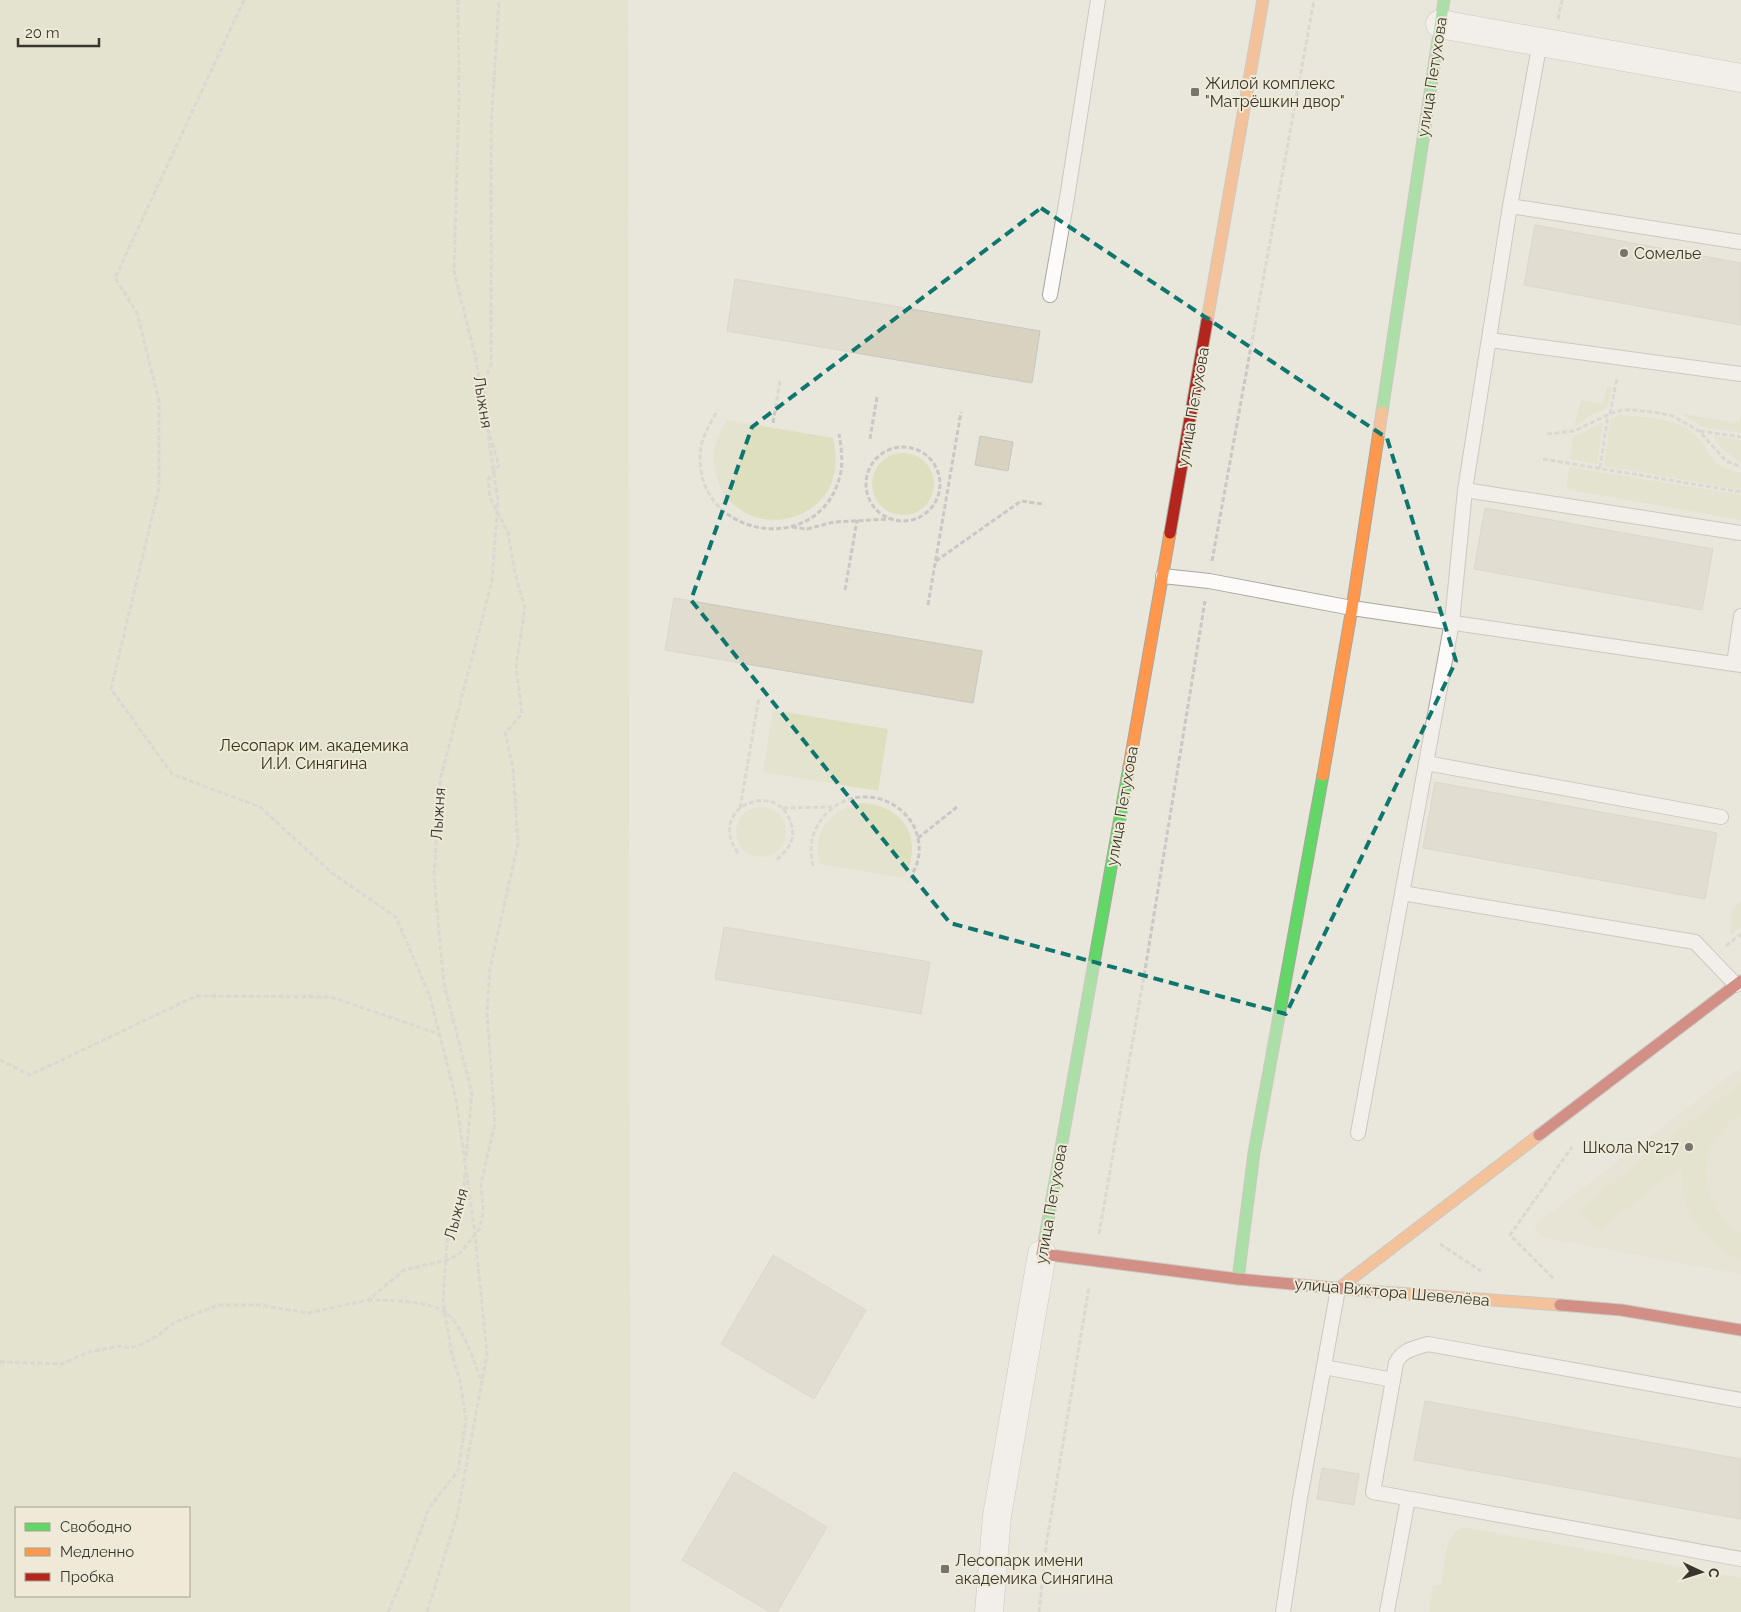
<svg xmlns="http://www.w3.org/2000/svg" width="1741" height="1612" font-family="Raleway,sans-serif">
<rect width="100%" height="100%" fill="#e9e6dc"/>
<polygon fill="#e4dfcc" points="1741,1067 1741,1274 1542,1237 1534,1226"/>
<g fill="#dddfbf" fill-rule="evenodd">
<path d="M 0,0 L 628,0 L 630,1612 L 0,1612 ZM 16,1508 L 189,1508 L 189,1596 L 16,1596 Z"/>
<polygon points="1607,386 1612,387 1607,408 1591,415 1574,427 1581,400 1603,404"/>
<polygon points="1741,413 1741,433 1703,427 1682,414 1739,423"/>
<path d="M 1619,415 C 1645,417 1679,417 1698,438 C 1705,445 1709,456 1716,463 C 1722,468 1734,471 1741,473 L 1741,490 L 1604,466 L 1610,420 Z"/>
<path d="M 727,420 L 833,438 C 838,461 837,484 819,502 C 784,534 728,522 716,474 C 714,466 713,457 715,448 C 717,437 722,429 727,420 Z"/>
<polygon points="1603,422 1597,464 1570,459 1573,437"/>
<polygon points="1713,436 1741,440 1741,463 1721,448"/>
<circle cx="903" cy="484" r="31"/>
<polygon points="1570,467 1741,495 1741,520 1566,489"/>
<polygon points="773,710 888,729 878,791 763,772"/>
<path d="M 861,803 C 905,805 924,840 904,878 L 820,864 C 810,832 832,809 861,803 Z"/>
<circle cx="761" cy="832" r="25"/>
<polygon points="1741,901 1741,927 1730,936 1732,909"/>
<path d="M 1741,1083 L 1741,1113 C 1730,1121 1719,1131 1712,1145 C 1697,1178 1711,1215 1741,1233 L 1741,1260 C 1716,1251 1695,1229 1686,1203 C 1682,1191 1682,1177 1682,1165 L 1597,1232 L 1579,1209 Z"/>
<path d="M 1462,1527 L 1741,1578 L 1741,1612 L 1429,1612 L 1433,1585 L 1441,1585 C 1445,1565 1443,1539 1462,1527 Z"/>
</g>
<g fill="#d8d3c1" stroke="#c9c6be">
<polygon points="1535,225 1741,263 1741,325 1524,285"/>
<polygon points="735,279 1040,331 1032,383 727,331"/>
<polygon points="980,436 1013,442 1008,471 975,465"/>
<polygon points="1485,508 1713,549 1702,610 1474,569"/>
<polygon points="674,598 982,651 973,703 665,650"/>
<polygon points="1435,782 1717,833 1705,899 1423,848"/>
<polygon points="724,927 930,962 921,1014 715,979"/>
<polygon points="773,1255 866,1310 814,1399 721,1344"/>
<polygon points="1425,1401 1741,1459 1741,1519 1414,1460"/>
<polygon points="1322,1468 1359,1474 1354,1505 1317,1499"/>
<polygon points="734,1472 827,1527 777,1612 770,1612 682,1560"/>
</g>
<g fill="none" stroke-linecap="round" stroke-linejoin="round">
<defs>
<g id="lane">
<polyline points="1510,206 1741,242"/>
<polyline points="1050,295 1067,198 1098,0"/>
<polyline points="1490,340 1741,374"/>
<polyline points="1465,490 1741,533"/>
<polyline points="1163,576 1209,581 1352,608 1741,665"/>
<polyline points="1734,664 1741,616"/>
<polyline points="1426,763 1721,817"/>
<polyline points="1402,893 1695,942 1736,985"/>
<polyline points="1358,1133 1452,622 1465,490 1510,206 1540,42"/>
<polyline points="1324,1367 1393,1380"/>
<path d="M 1741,1400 L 1428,1344 C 1415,1348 1402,1350 1396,1363 L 1373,1492 L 1741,1559"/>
<polyline points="1283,1612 1300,1498 1338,1289"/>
<polyline points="1387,1612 1408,1499"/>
</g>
<g id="street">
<polyline points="1440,24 1741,78"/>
<polyline points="989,1612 997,1516 1042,1254"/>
</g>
<g id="fast">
<polyline points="1382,412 1444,0"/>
<polyline points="1044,1243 1129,767"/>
<polyline points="1238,1279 1254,1153 1323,775"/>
</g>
<g id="slow">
<polyline points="1207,321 1263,0"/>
<polyline points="1129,767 1170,533"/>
<polyline points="1323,775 1352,608 1382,412"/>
<polyline points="1338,1289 1539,1135"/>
<polyline points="1367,1291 1560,1305"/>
</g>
<g id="jam">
<polyline points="1170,533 1207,321"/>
<polyline points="1539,1135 1741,981"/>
<polyline points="1044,1243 1042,1254 1238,1279 1367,1291"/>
<polyline points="1560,1305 1621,1310 1741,1330"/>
</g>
</defs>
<use href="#lane" stroke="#a8a69e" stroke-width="16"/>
<use href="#street" stroke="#a8a69e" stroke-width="29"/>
<use href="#fast" stroke="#a8a69e" stroke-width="13"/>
<use href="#slow" stroke="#a8a69e" stroke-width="13"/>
<use href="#jam" stroke="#a8a69e" stroke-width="13"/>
<g stroke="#c9c8c5" stroke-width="3" stroke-dasharray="5 2.5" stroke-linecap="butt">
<polyline points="244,0 115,278 137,313 159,401 159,488 111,689 172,774 260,807 332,873 396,917 430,997 456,1099 475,1234 487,1354 457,1516 427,1612"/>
<polyline points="458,0 459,93 454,271 476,359 484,414"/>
<polyline points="1558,19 1562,0"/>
<path d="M 716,413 C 710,424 703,435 701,447 C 688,539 824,562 841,471 C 843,459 841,446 839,434"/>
<polyline points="1610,414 1617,378"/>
<polyline points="773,423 780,381"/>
<polyline points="1700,431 1741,437"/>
<polyline points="1547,434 1574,431 1610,414 1622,410 1634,410 1660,413 1673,416 1699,431 1726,461 1741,467"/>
<polyline points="870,439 877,397"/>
<circle cx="903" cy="484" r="37"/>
<polyline points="1543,459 1741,492"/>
<polyline points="1600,468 1608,415"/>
<polyline points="792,527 807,529 834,522 889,519"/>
<polyline points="936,561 1021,501 1043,504"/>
<polyline points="1212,561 1314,0"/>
<polyline points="845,590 857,520"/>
<polyline points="928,605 961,412"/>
<polyline points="740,808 759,697"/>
<polyline points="783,808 832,807"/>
<polyline points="918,838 957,807"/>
<path d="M 738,853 C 704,805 783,776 792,828 C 795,841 786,852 776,860"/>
<path d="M 813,866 C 812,860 811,853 811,847 C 812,834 818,822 827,813 C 861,778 923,804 919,854 C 918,864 913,873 908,882"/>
<polyline points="1726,946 1741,934"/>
<polyline points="0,1060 30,1075 196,996 331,997 439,1034"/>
<polyline points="466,1156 472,1093 444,984 434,877 440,780 492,581 498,500 488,435"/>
<polyline points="1099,1234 1145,970 1205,601"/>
<polyline points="1440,1244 1481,1271"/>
<polyline points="1553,1278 1510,1235 1572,1147"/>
<path d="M 368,1300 C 387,1300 430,1301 445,1312 C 463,1325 473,1360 481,1380"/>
<polyline points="0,1362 62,1364 89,1352 120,1346 130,1348 140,1345 157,1336 175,1322 218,1305 259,1305 308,1313 368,1300 404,1270 451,1259 461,1252 480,1228 483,1211 481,1183 495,1123 487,1012 490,969 518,843 513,768 505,733 522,714 516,665 525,608 515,574 508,532 490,498 488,480 499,465 487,427 485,379 491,364 491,128 499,0"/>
<polyline points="388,1612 405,1573 429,1508 458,1471 466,1421 461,1385 452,1354 443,1303 447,1242 463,1198 465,1173"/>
<polyline points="1039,1612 1046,1546 1089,1287"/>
</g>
<use href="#lane" stroke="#fcfbfa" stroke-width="14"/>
<use href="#street" stroke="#fcfbfa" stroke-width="28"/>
<use href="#fast" stroke="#63d668" stroke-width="11"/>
<use href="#slow" stroke="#ff974d" stroke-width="11"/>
<use href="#jam" stroke="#b3261e" stroke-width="11"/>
</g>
<path d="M0 0H1741V1612H0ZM 1041,208 L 1387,438 L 1456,661 L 1286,1014 L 950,923 L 691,600 L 752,427 Z" fill="#e9e6dc" fill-opacity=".55" fill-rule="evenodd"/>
<path fill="none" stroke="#0f766e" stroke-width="4" stroke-dasharray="10 6" stroke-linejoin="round" d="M 1041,208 L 1387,438 L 1456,661 L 1286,1014 L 950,923 L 691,600 L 752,427 Z"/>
<g fill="#76746c" stroke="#eeead7" stroke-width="2">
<rect x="1190" y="87" width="10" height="10" rx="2.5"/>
<circle cx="1624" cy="253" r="5"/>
<circle cx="1689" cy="1147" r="5"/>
<rect x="940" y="1564" width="10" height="10" rx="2.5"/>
</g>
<g text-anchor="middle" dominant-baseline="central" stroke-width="4" stroke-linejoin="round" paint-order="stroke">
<g font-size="16" fill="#38362f" stroke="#eeead7">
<text transform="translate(1432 77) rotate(-81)">улица Петухова</text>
<text transform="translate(483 402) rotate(81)">Лыжня</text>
<text transform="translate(1193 407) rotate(-80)">улица Петухова</text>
<text transform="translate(1122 806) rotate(-80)">улица Петухова</text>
<text transform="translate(438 814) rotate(-86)">Лыжня</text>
<text transform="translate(1051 1204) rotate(-80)">улица Петухова</text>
<text transform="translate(456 1214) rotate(-75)">Лыжня</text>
<text transform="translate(1392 1292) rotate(5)">улица Виктора Шевелёва</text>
</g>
<g font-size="16" fill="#38362f" stroke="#eeead7" text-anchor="start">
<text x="1205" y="83">Жилой комплекс<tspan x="1205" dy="18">"Матрёшкин двор"</tspan></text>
<text x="1634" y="253">Сомелье</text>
<text x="1679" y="1147" text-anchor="end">Школа №217</text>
<text x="955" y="1560">Лесопарк имени<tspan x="955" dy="18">академика Синягина</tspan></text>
</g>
<g font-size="16" fill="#303214" stroke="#eeead7">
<text x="314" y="745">Лесопарк им. академика<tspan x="314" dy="18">И.И. Синягина</tspan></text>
</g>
</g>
<rect x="15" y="1507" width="175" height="90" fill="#eeead7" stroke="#a5a294"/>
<rect x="25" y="1523" width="25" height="8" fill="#63d668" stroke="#a5a294"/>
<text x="60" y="1532" font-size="15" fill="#38362f">Свободно</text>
<rect x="25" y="1548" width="25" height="8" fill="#ff974d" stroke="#a5a294"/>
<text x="60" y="1557" font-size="15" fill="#38362f">Медленно</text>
<rect x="25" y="1573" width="25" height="8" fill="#b3261e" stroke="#a5a294"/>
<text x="60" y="1582" font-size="15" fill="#38362f">Пробка</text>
<g transform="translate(1701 1572) rotate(94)" stroke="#eeead7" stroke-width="4" paint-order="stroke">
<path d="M0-4L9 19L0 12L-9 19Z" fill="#38362f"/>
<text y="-8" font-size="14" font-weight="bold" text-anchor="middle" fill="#38362f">С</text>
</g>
<path d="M18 38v8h81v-8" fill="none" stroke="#38362f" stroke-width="2.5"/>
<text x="25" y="38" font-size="15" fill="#38362f" stroke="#eeead7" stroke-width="4" paint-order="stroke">20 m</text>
</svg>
